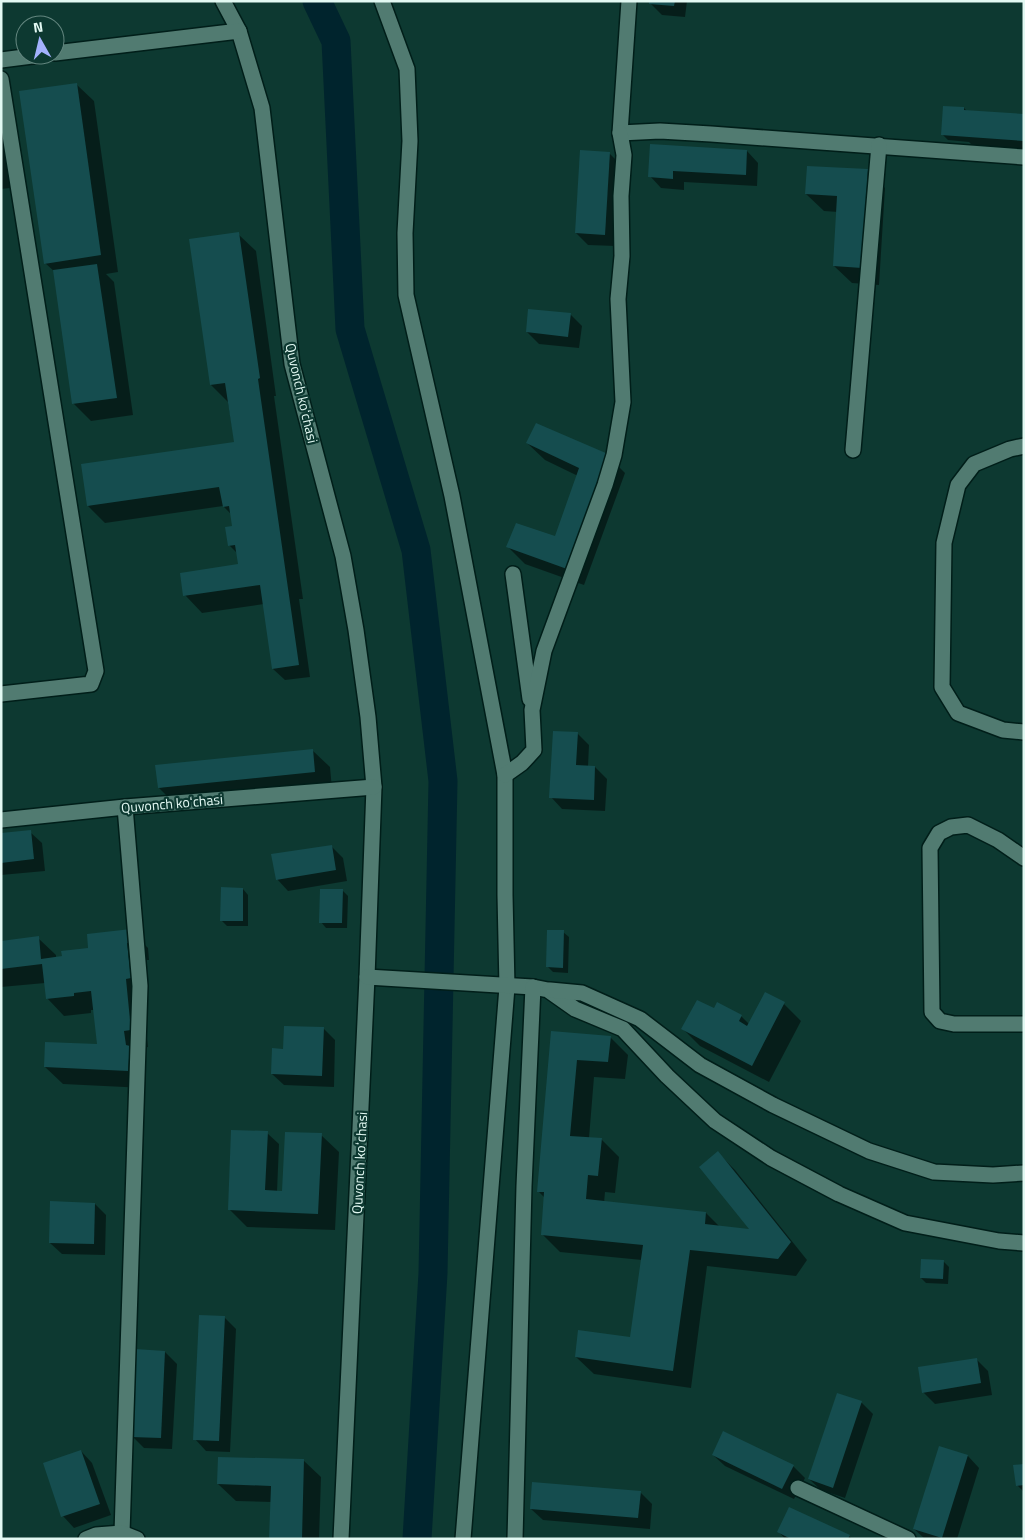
<svg xmlns="http://www.w3.org/2000/svg" width="1025" height="1540" font-family="'Titillium Web',sans-serif">
<rect width="100%" height="100%" fill="#0d3931"/>
<g fill="#0007">
<polygon points="651,1 687,1 685,17 662,15 650,3"/>
<polygon points="76,84 94,101 118,272 106,274 114,282 133,415 91,421 73,403 55,272 45,263"/>
<polygon points="1,108 19,187 1,189"/>
<polygon points="964,108 967,111 1024,115 1024,151 975,148 969,142 948,140 943,135"/>
<polygon points="747,151 758,163 757,186 684,182 684,190 661,188 650,176"/>
<polygon points="609,153 621,165 616,246 588,245 576,233"/>
<polygon points="868,171 885,188 879,285 852,283 834,266 838,212 824,211 806,194"/>
<polygon points="238,234 256,251 276,396 274,396 303,599 299,599 310,677 285,680 273,669 264,604 202,613 185,595 239,565 237,553 229,545 234,527 232,515 223,506 105,523 88,506 235,443 228,402 211,385 190,240"/>
<polygon points="570,314 582,326 579,348 539,344 527,332"/>
<polygon points="527,443 607,455 625,473 584,585 525,564 508,547 556,538 578,476 545,460"/>
<polygon points="577,733 589,745 588,767 595,767 607,779 605,811 562,809 551,797"/>
<polygon points="312,750 330,767 332,789 176,805 159,788"/>
<polygon points="30,832 42,843 45,871 1,875 1,835"/>
<polygon points="331,846 343,858 347,881 288,891 277,879"/>
<polygon points="243,889 248,895 248,926 227,926 221,920"/>
<polygon points="342,890 348,896 347,928 326,928 321,922"/>
<polygon points="130,930 148,948 149,960 144,960 148,995 142,996 148,1047 141,1048 142,1060 146,1064 145,1088 63,1084 45,1067 98,1046 94,1010 91,1010 91,1013 64,1016 47,998 45,983 1,987 1,942 38,938 56,955 56,958 89,949"/>
<polygon points="563,932 569,937 568,973 553,972 548,967"/>
<polygon points="717,1004 741,1016 749,1024 784,1004 801,1021 769,1082 700,1046 683,1029 714,1010"/>
<polygon points="323,1028 335,1040 334,1087 284,1085 272,1074 285,1050"/>
<polygon points="552,1032 610,1037 628,1055 625,1079 594,1077 589,1138 601,1139 619,1157 615,1193 605,1192 604,1203 706,1213 720,1227 752,1231 718,1153 735,1170 807,1260 796,1276 707,1266 691,1388 594,1374 576,1357 631,1339 642,1260 560,1252 542,1234 545,1198 538,1191"/>
<polygon points="267,1133 279,1144 277,1192 283,1192 321,1135 339,1152 335,1230 247,1227 229,1209"/>
<polygon points="95,1204 106,1215 105,1255 62,1254 50,1243"/>
<polygon points="943,1261 949,1267 948,1284 926,1283 921,1278"/>
<polygon points="224,1317 236,1329 230,1452 206,1451 195,1439"/>
<polygon points="165,1352 177,1364 172,1449 144,1448 132,1436"/>
<polygon points="976,1359 988,1371 992,1395 935,1404 923,1392"/>
<polygon points="837,1395 862,1403 873,1414 845,1498 821,1490 809,1479"/>
<polygon points="940,1448 968,1456 979,1468 957,1539 925,1539 914,1529"/>
<polygon points="81,1451 92,1463 111,1515 74,1528 63,1516"/>
<polygon points="713,1455 793,1466 805,1478 794,1499 725,1466"/>
<polygon points="303,1460 321,1477 319,1539 271,1539 272,1502 236,1501 218,1484"/>
<polygon points="1024,1465 1024,1491 1023,1491 1017,1485"/>
<polygon points="640,1492 652,1504 650,1529 543,1520 531,1509"/>
<polygon points="779,1532 849,1536 852,1539 785,1539"/>
</g>
<g fill="none" stroke-linecap="round" stroke-linejoin="round">
<polyline stroke="#00242d" stroke-width="29" points="317,1 336,41 350,329 416,550 443,781 433,1273 417,1539"/>
</g>
<g fill="#154d4f">
<polygon points="649,1 675,1 674,6 649,4"/>
<polygon points="77,83 101,255 44,264 19,91"/>
<polygon points="943,106 964,107 964,110 1024,114 1024,141 941,135"/>
<polygon points="650,144 747,150 746,175 673,171 673,179 648,177"/>
<polygon points="580,150 610,152 605,235 575,233"/>
<polygon points="807,166 868,169 862,268 833,266 837,196 805,194"/>
<polygon points="239,232 260,378 258,379 299,665 272,669 260,585 183,596 180,573 238,564 235,545 228,546 225,527 232,526 229,506 223,507 219,487 87,506 81,464 234,442 225,383 210,385 189,239"/>
<polygon points="97,264 117,398 72,404 53,270"/>
<polygon points="528,309 571,313 568,337 526,332"/>
<polygon points="536,423 608,454 567,569 506,547 516,523 555,536 579,468 526,443"/>
<polygon points="553,731 578,732 576,765 595,766 594,800 549,798"/>
<polygon points="313,749 315,772 158,788 155,765"/>
<polygon points="31,830 34,859 1,863 1,833"/>
<polygon points="332,845 336,870 276,880 271,854"/>
<polygon points="221,887 243,888 243,921 220,921"/>
<polygon points="320,889 343,889 342,923 319,923"/>
<polygon points="131,929 132,943 127,943 131,978 126,979 131,1030 124,1031 126,1045 130,1046 128,1071 44,1067 45,1042 97,1044 91,991 74,993 74,996 46,999 42,964 1,969 1,941 39,936 41,959 62,956 61,951 88,948 87,934"/>
<polygon points="547,930 564,930 563,968 546,967"/>
<polygon points="765,992 785,1002 752,1066 681,1029 697,1000 714,1008 717,1002 742,1015 739,1021 747,1026"/>
<polygon points="284,1026 324,1027 322,1076 271,1074 272,1048 283,1049"/>
<polygon points="551,1031 611,1036 608,1062 577,1060 570,1136 602,1138 598,1176 588,1175 586,1199 706,1212 705,1224 749,1229 699,1167 718,1151 791,1242 778,1259 690,1250 673,1371 575,1357 578,1330 630,1337 643,1245 541,1235 544,1192 537,1192"/>
<polygon points="231,1130 268,1131 265,1190 282,1191 285,1132 322,1133 318,1214 228,1210"/>
<polygon points="50,1201 95,1203 94,1244 49,1243"/>
<polygon points="921,1259 944,1260 943,1279 920,1278"/>
<polygon points="199,1315 225,1316 219,1441 193,1440"/>
<polygon points="135,1349 165,1351 161,1438 131,1437"/>
<polygon points="977,1358 981,1383 922,1393 918,1367"/>
<polygon points="837,1393 862,1401 833,1488 808,1479"/>
<polygon points="723,1431 794,1465 782,1489 712,1455"/>
<polygon points="939,1446 968,1455 942,1538 913,1529"/>
<polygon points="81,1450 100,1504 61,1517 43,1463"/>
<polygon points="218,1457 304,1459 302,1539 269,1539 271,1486 217,1484"/>
<polygon points="1024,1464 1024,1485 1016,1486 1013,1465"/>
<polygon points="532,1482 641,1491 638,1518 530,1509"/>
<polygon points="789,1507 850,1535 848,1539 791,1539 777,1532"/>
</g>
<g fill="none" stroke-linecap="round" stroke-linejoin="round">
<defs>
<g id="minor">
<polyline points="223,1 239,31 262,108 292,364 343,556 356,630 368,717 374,787 367,977 341,1539"/>
<polyline points="382,1 407,69 410,141 405,233 406,295 452,496 505,775 505,895 507,987 463,1539"/>
<polyline points="629,1 620,133 660,131 711,134 1024,157"/>
<polyline points="55,53 239,31"/>
<polyline points="1,60 40,55"/>
<polyline points="1,79 96,671 91,684 1,694"/>
<polyline points="1024,446 1010,449 974,464 958,485 944,543 942,687 958,713 1003,730 1024,732"/>
<polyline points="853,450 879,145"/>
<polyline points="513,574 530,699"/>
<polyline points="505,775 522,763 534,750 532,710 544,651 605,485 614,455 623,402 618,299 622,256 621,196 624,155 620,133"/>
<polyline points="1,820 125,807 374,787"/>
<polyline points="1024,858 998,840 968,825 951,827 939,833 930,848 932,1012 940,1021 954,1024 1024,1024"/>
<polyline points="367,977 533,987 548,990 575,1009 623,1029 667,1076 715,1121 771,1158 839,1194 905,1223 999,1241 1024,1243"/>
<polyline points="550,990 582,993 640,1019 700,1065 773,1105 869,1151 934,1172 993,1175 1024,1173"/>
<polyline points="798,1488 908,1539"/>
<polyline points="122,1533 140,986 125,807"/>
<polyline points="86,1539 96,1535 122,1533 137,1539"/>
<polyline points="515,1539 524,1186 533,987"/>
</g>
</defs>
<use href="#minor" stroke="#001e19" stroke-width="18"/>
<use href="#minor" stroke="#517b71" stroke-width="15"/>
</g>
<g text-anchor="middle" dominant-baseline="central" stroke-width="4.5" stroke-linejoin="round" paint-order="stroke">
<g font-size="14" fill="#e3f9f3" stroke="#0d3931">
<text transform="translate(302 393) rotate(77)">Quvonch koʻchasi</text>
<text transform="translate(172 803) rotate(-5)">Quvonch koʻchasi</text>
<text transform="translate(359 1163) rotate(-87)">Quvonch koʻchasi</text>
</g>
</g>
<rect width="1025" height="1540" fill="none" stroke="#e3f9f3" stroke-width="5"/>
<g transform="translate(40 40) rotate(352)"><circle r="24" fill="#0d3931" stroke="#63867f"/>
<path d="M0-4L9 19L0 12L-9 19Z" fill="#a3b2fd"/>
<text y="-8" font-size="14" font-weight="bold" text-anchor="middle" fill="#e3f9f3">N</text>
</g>
</svg>
